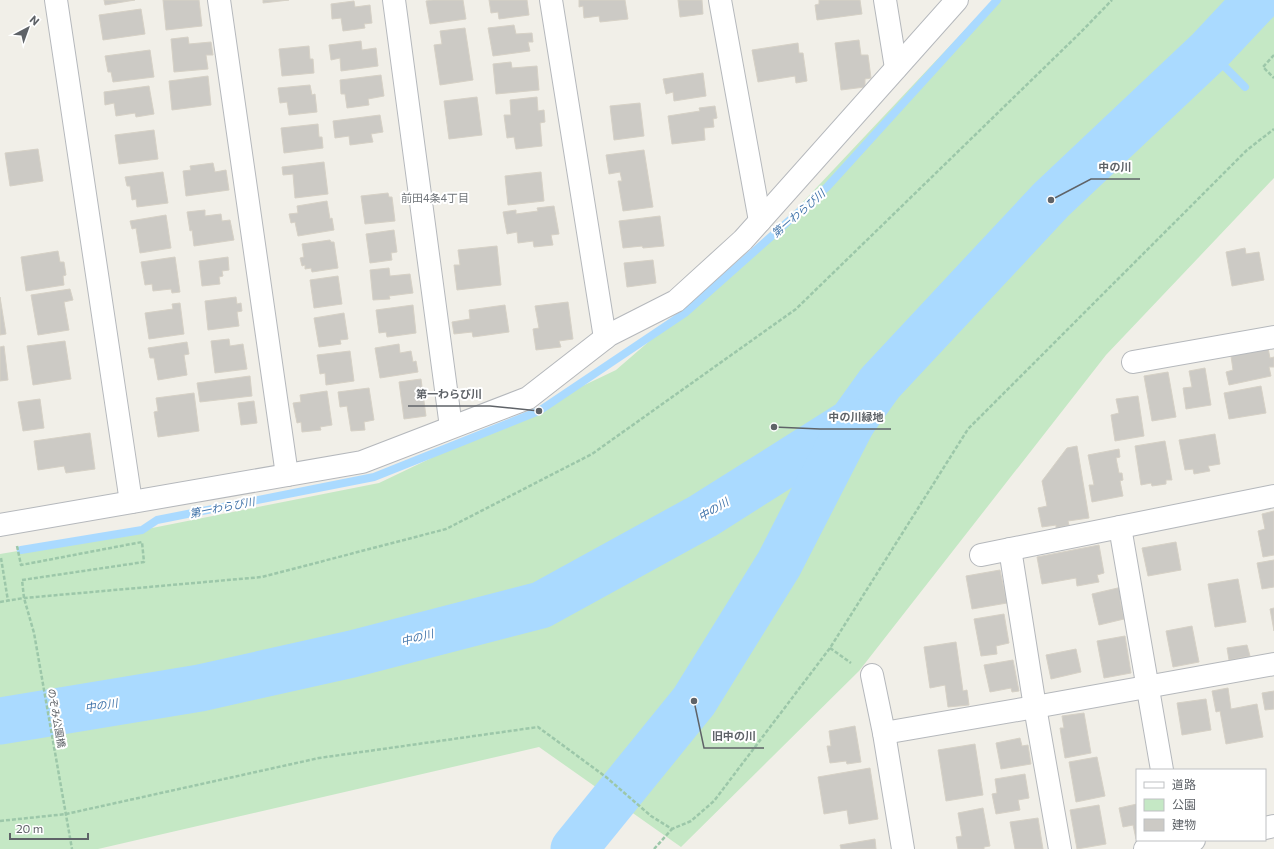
<svg xmlns="http://www.w3.org/2000/svg" width="1274" height="849" font-family="Commissioner,'Noto Sans JP',sans-serif">
<rect width="100%" height="100%" fill="#f1efe8"/>
<polygon fill="#c5e8c5" points="993,0 1274,0 1274,178 1106,355 859,671 681,847 539,747 98,849 0,849 0,554 142,530 379,483 616,370 771,236"/>
<g fill="none" stroke-linecap="round" stroke-linejoin="round">
<g stroke="#aadaff" stroke-width="8">
<polyline points="1209,51 1245,87"/>
<polyline points="21,550 142,530 157,520 374,477 539,411 685,313 827,187 997,0"/>
</g>
<g stroke="#aadaff" stroke-width="47">
<polyline points="0,721 200,688 352,654 541,605 703,516 852,422 880,383 1051,200 1209,51 1257,0"/>
<polyline points="574,849 694,701 779,564 852,422"/>
</g>
</g>
<g fill="#cccac5" stroke="#d6d1c6">
<polygon points="104,0 135,0 105,5"/>
<polygon points="163,0 199,0 202,26 166,30"/>
<polygon points="263,0 289,0 263,3"/>
<polygon points="433,0 463,0 466,19 430,24 426,1"/>
<polygon points="489,0 527,0 529,15 499,19 498,12 491,13"/>
<polygon points="579,0 625,0 628,19 600,22 599,16 584,18 583,6 579,7"/>
<polygon points="678,0 702,0 703,14 680,17"/>
<polygon points="819,0 860,0 862,14 817,20 815,5 819,4"/>
<polygon points="354,1 355,7 370,5 372,23 364,24 365,28 343,31 341,18 332,19 331,4"/>
<polygon points="141,9 145,34 103,40 99,15"/>
<polygon points="514,25 516,34 532,33 533,42 528,42 530,51 493,56 488,28"/>
<polygon points="465,28 473,80 440,85 434,45 442,44 440,31"/>
<polygon points="188,37 189,44 211,42 213,55 206,55 208,69 174,72 171,39"/>
<polygon points="859,40 861,55 868,55 871,78 865,79 865,87 841,90 835,43"/>
<polygon points="361,41 362,50 376,48 378,66 341,71 340,58 331,60 329,45"/>
<polygon points="798,43 799,53 803,53 807,81 796,83 795,76 758,82 752,50"/>
<polygon points="309,46 310,59 313,59 314,73 282,76 279,49"/>
<polygon points="150,50 154,77 113,82 111,72 108,72 105,56"/>
<polygon points="511,62 512,68 537,66 539,90 496,94 493,64"/>
<polygon points="703,73 706,96 674,101 673,92 666,94 663,79"/>
<polygon points="381,75 384,96 368,99 369,105 347,108 345,94 341,94 340,80"/>
<polygon points="208,76 211,105 172,110 169,81"/>
<polygon points="310,85 312,95 315,94 317,112 289,115 287,102 280,103 278,88"/>
<polygon points="149,86 154,114 136,117 135,113 116,116 114,103 105,105 104,92"/>
<polygon points="477,97 482,135 449,139 444,101"/>
<polygon points="537,97 538,111 544,110 545,122 540,123 542,146 516,149 514,137 507,138 504,115 511,115 510,100"/>
<polygon points="640,103 644,136 614,140 610,106"/>
<polygon points="715,106 717,118 713,119 714,127 704,128 705,140 672,144 668,116 700,111 699,108"/>
<polygon points="380,115 383,132 371,134 373,142 350,145 349,136 335,138 333,121"/>
<polygon points="318,124 319,137 322,137 323,148 284,153 281,128"/>
<polygon points="154,130 158,159 119,164 115,135"/>
<polygon points="38,149 43,181 10,186 5,153"/>
<polygon points="644,150 653,207 623,211 618,181 622,181 620,172 609,174 606,155"/>
<polygon points="324,162 328,194 295,198 293,174 283,175 282,167"/>
<polygon points="213,163 215,172 226,170 229,190 186,196 183,171 191,170 190,166"/>
<polygon points="163,172 168,203 137,207 136,199 132,200 130,186 127,186 125,177"/>
<polygon points="541,172 544,201 508,205 505,176"/>
<polygon points="388,193 389,197 392,197 395,221 365,224 361,196"/>
<polygon points="327,201 330,219 332,218 334,230 298,236 295,222 291,223 289,214 298,213 297,206"/>
<polygon points="554,206 559,234 551,235 553,245 534,247 533,241 518,243 517,232 507,234 503,212 516,210 516,214 538,211 537,208"/>
<polygon points="205,210 205,216 221,214 222,221 230,220 234,240 194,246 192,230 190,231 187,212"/>
<polygon points="166,215 171,248 140,253 136,228 132,229 130,221"/>
<polygon points="660,216 664,246 643,248 642,246 623,248 619,221"/>
<polygon points="394,230 397,252 391,253 392,260 370,263 366,234"/>
<polygon points="330,240 331,242 334,242 338,268 312,272 311,268 305,269 305,265 302,266 300,258 304,257 302,244"/>
<polygon points="497,246 501,285 457,290 454,265 460,265 458,250"/>
<polygon points="1245,248 1246,254 1259,252 1264,280 1232,286 1226,252"/>
<polygon points="58,251 60,262 64,262 66,275 63,276 64,285 26,291 21,257"/>
<polygon points="175,257 180,292 172,293 171,289 153,291 152,284 145,285 141,262"/>
<polygon points="228,257 229,270 222,271 223,276 219,277 220,284 202,286 199,261"/>
<polygon points="653,260 656,283 627,287 624,263"/>
<polygon points="389,268 390,276 410,274 413,293 389,296 390,299 373,300 370,270"/>
<polygon points="338,276 342,304 314,308 310,280"/>
<polygon points="70,289 73,300 64,302 69,330 38,335 31,295"/>
<polygon points="0,297 6,334 0,335"/>
<polygon points="236,297 237,304 241,303 242,311 237,312 239,326 208,330 205,301"/>
<polygon points="568,302 573,339 559,341 561,347 536,350 533,329 539,328 535,306"/>
<polygon points="180,303 184,334 149,339 145,313 173,309 172,304"/>
<polygon points="413,305 416,333 387,337 386,332 379,333 376,310"/>
<polygon points="505,305 509,332 473,337 472,332 454,334 452,322 470,319 469,310"/>
<polygon points="344,313 348,339 340,340 341,344 319,347 314,318"/>
<polygon points="229,339 230,346 243,344 247,369 215,373 211,341"/>
<polygon points="65,341 71,379 33,385 27,346"/>
<polygon points="187,342 189,354 184,355 187,375 158,380 154,358 150,358 148,348"/>
<polygon points="399,344 400,353 411,351 413,362 416,361 418,372 380,378 375,348"/>
<polygon points="4,346 8,380 0,381 0,347"/>
<polygon points="1268,348 1270,358 1274,357 1274,367 1269,367 1271,376 1229,385 1226,372 1233,370 1231,356"/>
<polygon points="350,351 354,381 326,385 325,373 320,374 317,355"/>
<polygon points="1205,368 1211,405 1186,409 1183,388 1192,387 1189,371"/>
<polygon points="1168,372 1176,417 1152,421 1144,376"/>
<polygon points="250,376 252,396 200,402 197,383"/>
<polygon points="421,379 426,416 404,419 399,382"/>
<polygon points="1261,386 1266,413 1229,419 1224,393"/>
<polygon points="369,388 374,420 364,422 365,430 351,431 347,406 340,407 338,392"/>
<polygon points="327,391 332,425 320,427 321,430 302,432 301,422 297,423 293,403 301,402 300,395"/>
<polygon points="194,393 199,431 158,437 154,412 158,411 156,398"/>
<polygon points="1138,396 1144,436 1115,441 1111,415 1119,413 1116,399"/>
<polygon points="40,399 44,428 23,431 18,402"/>
<polygon points="254,401 257,423 241,425 238,403"/>
<polygon points="90,433 95,469 66,473 64,466 38,470 34,441"/>
<polygon points="1215,434 1220,464 1208,466 1210,471 1194,474 1193,469 1185,470 1179,440"/>
<polygon points="1165,441 1172,480 1166,480 1166,484 1152,486 1151,483 1141,485 1135,446"/>
<polygon points="1077,446 1089,518 1068,521 1069,525 1056,528 1056,525 1042,527 1038,508 1047,506 1042,481 1067,448"/>
<polygon points="1119,449 1120,457 1116,458 1119,473 1122,473 1123,480 1120,481 1123,496 1092,502 1089,485 1094,485 1088,455"/>
<polygon points="1274,511 1274,555 1263,557 1258,531 1265,529 1262,514"/>
<polygon points="1176,542 1181,570 1148,576 1142,548"/>
<polygon points="1099,545 1104,573 1097,575 1099,582 1077,586 1076,578 1042,584 1037,557"/>
<polygon points="1274,560 1274,587 1262,589 1257,563"/>
<polygon points="1000,570 1007,603 972,609 966,576"/>
<polygon points="1238,579 1246,622 1215,627 1208,584"/>
<polygon points="1122,587 1125,599 1120,600 1124,619 1099,625 1092,594"/>
<polygon points="1274,608 1274,631 1270,609"/>
<polygon points="1004,614 1009,643 996,646 997,654 981,656 974,619"/>
<polygon points="1192,626 1199,662 1173,667 1166,631"/>
<polygon points="1125,636 1131,673 1104,678 1097,641"/>
<polygon points="956,642 963,691 967,690 969,705 948,707 945,685 930,688 924,647"/>
<polygon points="1247,645 1250,656 1229,660 1227,648"/>
<polygon points="1076,649 1081,672 1051,679 1046,655"/>
<polygon points="1013,660 1019,691 1012,692 1011,688 990,692 984,665"/>
<polygon points="1228,688 1231,709 1257,704 1263,737 1226,744 1220,711 1216,712 1212,691"/>
<polygon points="1274,691 1274,709 1265,710 1262,693"/>
<polygon points="1206,699 1211,730 1182,735 1177,703"/>
<polygon points="1084,713 1091,753 1065,758 1060,728 1064,728 1062,716"/>
<polygon points="855,726 861,762 847,764 846,761 830,763 827,746 831,746 829,731"/>
<polygon points="1020,738 1022,746 1028,745 1031,764 1001,769 996,743"/>
<polygon points="975,744 983,795 946,801 938,750"/>
<polygon points="1097,757 1105,796 1076,802 1069,762"/>
<polygon points="870,768 878,819 849,824 847,810 824,814 818,777"/>
<polygon points="1025,774 1029,798 1018,800 1020,810 996,814 992,794 997,793 995,779"/>
<polygon points="1137,804 1137,839 1136,839 1133,825 1123,827 1119,808"/>
<polygon points="1099,805 1106,844 1077,849 1070,810"/>
<polygon points="983,808 990,846 984,847 984,849 958,849 956,837 962,836 958,813"/>
<polygon points="1038,818 1043,849 1015,849 1010,822"/>
<polygon points="875,839 876,849 841,849 840,845"/>
</g>
<g fill="none" stroke-linecap="round" stroke-linejoin="round">
<defs>
<g id="minor">
<polyline points="56,0 131,502"/>
<polyline points="219,0 287,475"/>
<polyline points="394,0 451,427"/>
<polyline points="551,0 605,338"/>
<polyline points="720,0 760,221"/>
<polyline points="885,0 896,68"/>
<polyline points="1133,362 1274,337"/>
<polyline points="0,525 362,462 528,398 609,335 676,301 743,240 957,0"/>
<polyline points="1120,527 1162,770"/>
<polyline points="1010,549 1035,707 1060,849"/>
<polyline points="981,555 1274,496"/>
<polyline points="872,675 884,733 903,849"/>
<polyline points="884,733 1035,707 1274,664"/>
<polyline points="1265,828 1274,826"/>
<polyline points="1145,849 1194,840"/>
</g>
</defs>
<use href="#minor" stroke="#b5b8bc" stroke-width="24"/>
<g stroke="#9cc7a9" stroke-width="2.5" stroke-dasharray="4 2" stroke-linecap="butt">
<polyline points="1274,55 1263,67 1274,78"/>
<polyline points="17,546 21,565 142,542 144,562 22,580 24,598 34,633 72,849"/>
<polyline points="1,558 8,601"/>
<polyline points="0,602 24,598 262,577 446,529 592,454 796,309 1081,32 1112,0"/>
<polyline points="830,648 851,663"/>
<polyline points="0,821 66,814 319,758 538,727 606,777 651,816 672,829 691,821 714,801 830,648 968,429 1247,150 1274,129"/>
<polyline points="654,849 672,829"/>
</g>
<use href="#minor" stroke="#fff" stroke-width="22"/>
</g>
<g text-anchor="middle" dominant-baseline="central" stroke-width="4" stroke-linejoin="round" paint-order="stroke">
<g font-size="10" fill="#5f6368" stroke="#fff">
<text transform="translate(57 718) rotate(80)">のぞみ公園橋</text>
</g>
<g font-size="11" fill="#70757a" stroke="#fff">
<text x="435" y="197">前田4条4丁目</text>
</g>
<g font-size="11" font-style="italic" fill="#4174aa" stroke="#fff">
<text transform="translate(798 213) rotate(-41)">第一わらび川</text>
<text transform="translate(222 507) rotate(-11)">第一わらび川</text>
<text transform="translate(713 509) rotate(-31)">中の川</text>
<text transform="translate(417 637) rotate(-15)">中の川</text>
<text transform="translate(101 705) rotate(-9)">中の川</text>
</g>
</g>
<path fill="none" stroke="#5f6368" stroke-width="1.5" d="M1051 200L1091 179H1140M539 411L490 406H408M774 427L820 429H891M694 701L704 748H764"/>
<g fill="#5f6368" stroke="#fff" stroke-width="1.5">
<circle cx="1051" cy="200" r="4"/>
<circle cx="539" cy="411" r="4"/>
<circle cx="774" cy="427" r="4"/>
<circle cx="694" cy="701" r="4"/>
</g>
<g font-size="11" text-anchor="middle" font-weight="bold" fill="#5f6368" stroke="#fff" stroke-width="4" stroke-linejoin="round" paint-order="stroke">
<text x="1115" y="171">中の川</text>
<text x="449" y="398">第一わらび川</text>
<text x="856" y="421">中の川緑地</text>
<text x="734" y="740">旧中の川</text>
</g>
<rect x="1136" y="769" width="130" height="72" fill="#ffffff" stroke="#bfc1c3"/>
<rect x="1144" y="782" width="20" height="6" fill="#ffffff" stroke="#bfc1c3"/>
<text x="1172" y="789" font-size="12" fill="#5f6368">道路</text>
<rect x="1144" y="799" width="20" height="12" fill="#c5e8c5" stroke="#bfc1c3"/>
<text x="1172" y="809" font-size="12" fill="#5f6368">公園</text>
<rect x="1144" y="819" width="20" height="12" fill="#cccac5" stroke="#bfc1c3"/>
<text x="1172" y="829" font-size="12" fill="#5f6368">建物</text>
<g transform="translate(28 28) rotate(41)" stroke="#ffffff" stroke-width="3" paint-order="stroke">
<path d="M0-3L7 15L0 10L-7 15Z" fill="#5f6368"/>
<text y="-6" font-size="11" font-weight="bold" text-anchor="middle" fill="#5f6368">N</text>
</g>
<path d="M10 833v6h78v-6" fill="none" stroke="#5f6368" stroke-width="2"/>
<text x="16" y="833" font-size="12" fill="#5f6368" stroke="#ffffff" stroke-width="3" paint-order="stroke">20 m</text>
</svg>
